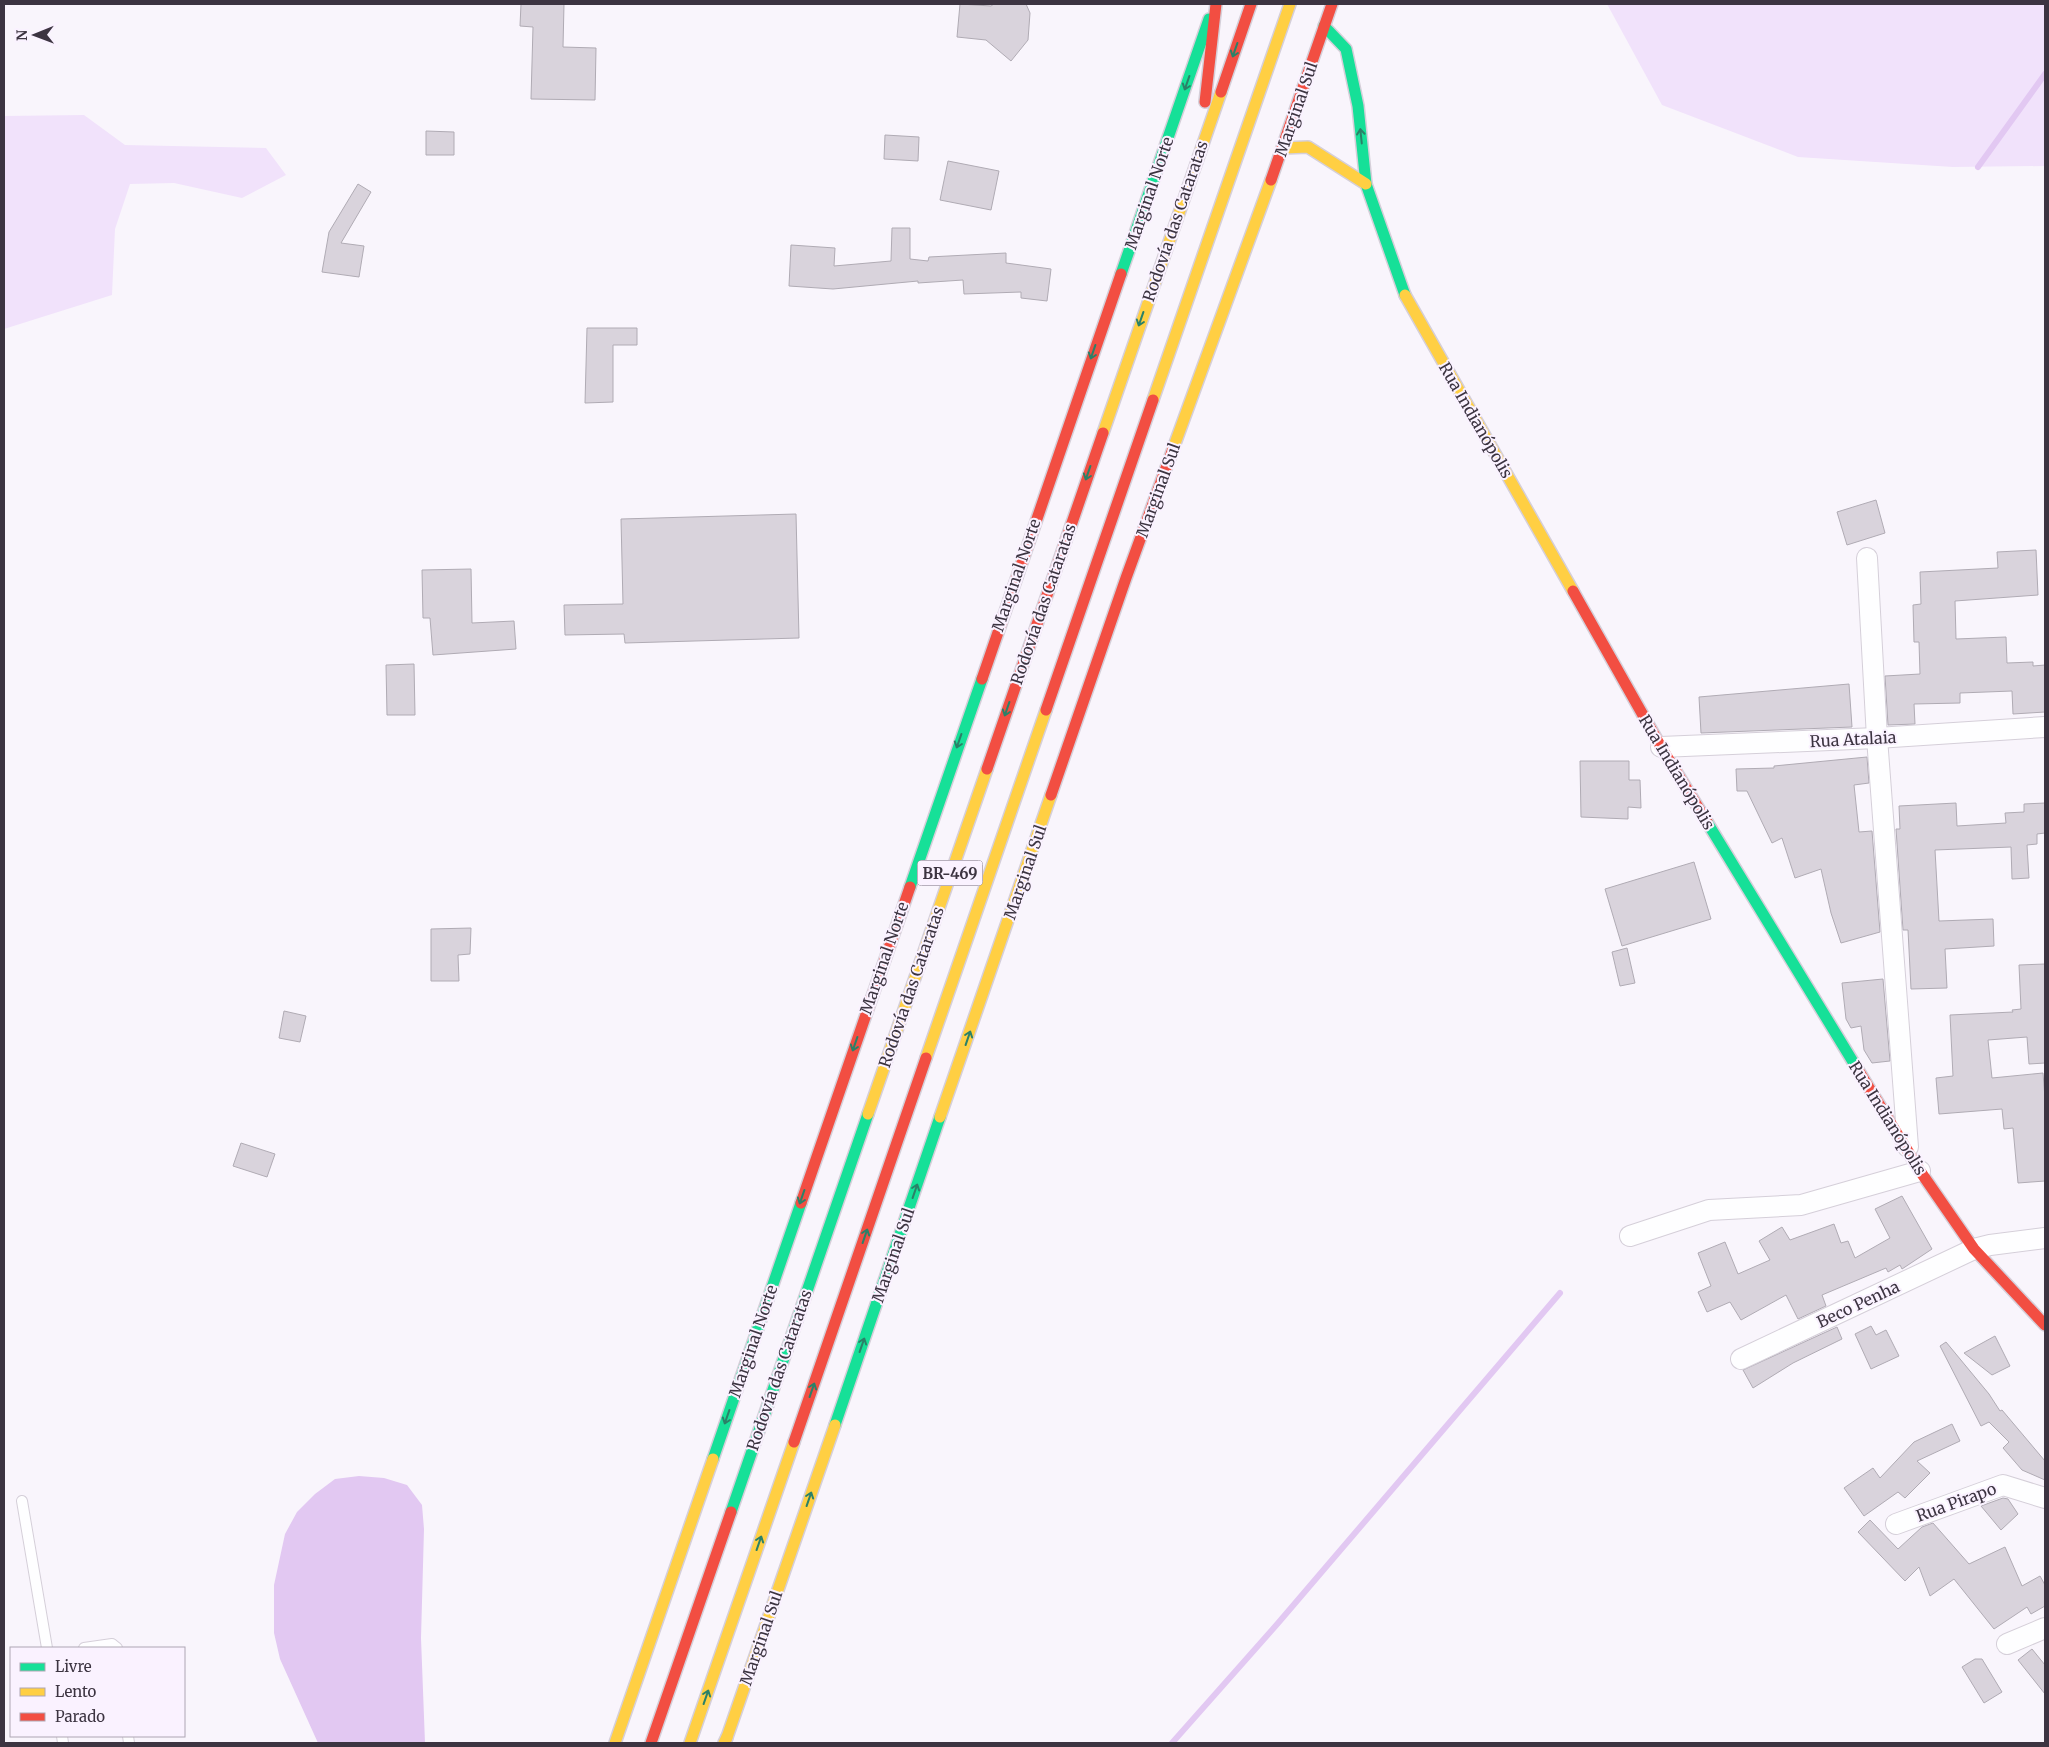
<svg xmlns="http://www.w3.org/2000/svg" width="2049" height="1747" font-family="Merriweather,serif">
<rect width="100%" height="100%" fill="#f9f5fc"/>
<g fill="#f1e2fb">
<polygon points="1607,4 2045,4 2045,166 1953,167 1798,157 1662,105"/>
<polygon points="84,115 125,145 266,148 286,175 242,198 174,183 130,184 115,229 112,295 4,329 4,116"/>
</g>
<polygon fill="#e2c8f2" points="359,1476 384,1478 407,1485 422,1505 424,1529 421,1638 425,1743 318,1743 280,1659 274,1633 274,1585 285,1534 297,1512 315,1494 335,1479"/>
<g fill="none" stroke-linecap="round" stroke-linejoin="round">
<g stroke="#e2c8f2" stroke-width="6">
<polyline points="1978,167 2045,74"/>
<polyline points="1172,1743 1279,1622 1560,1293"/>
</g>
</g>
<g fill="#d9d3dc" stroke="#b0abb4">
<polygon points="521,4 564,4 563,47 596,48 595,100 531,99 533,27 520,26"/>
<polygon points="960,4 991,6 994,4 1026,4 1030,13 1028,40 1011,61 986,40 957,37"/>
<polygon points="426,131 454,132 454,155 426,155"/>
<polygon points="885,135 919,137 918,161 884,159"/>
<polygon points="948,161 999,171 991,210 940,200"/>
<polygon points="358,184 371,192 341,243 364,246 359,277 322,272 329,232"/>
<polygon points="892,228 910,228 910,259 928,261 929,257 1006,253 1006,263 1051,269 1047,301 1021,298 1021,292 964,294 963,280 918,283 918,281 833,289 789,286 791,245 835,248 834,266 891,261"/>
<polygon points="587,328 637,328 637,345 613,345 613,402 585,403"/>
<polygon points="1876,500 1885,533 1847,545 1837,512"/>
<polygon points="796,514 799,638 625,643 624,634 565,635 564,605 623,604 621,519"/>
<polygon points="2036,550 2038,595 1955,601 1956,639 2006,637 2007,663 2033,662 2033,666 2045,665 2045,712 2013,714 2012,691 1960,693 1960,703 1914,704 1915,724 1888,725 1885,676 1920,674 1919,642 1914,642 1913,605 1921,604 1920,572 1998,568 1997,552"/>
<polygon points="471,569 472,623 514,621 516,649 433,655 430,618 423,618 422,570"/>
<polygon points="414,664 415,715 387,715 386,665"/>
<polygon points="1849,684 1852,727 1701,733 1699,697"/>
<polygon points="1867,757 1869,783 1854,785 1859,832 1872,831 1880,932 1841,943 1831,913 1821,869 1795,878 1782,838 1772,843 1747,791 1737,791 1736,769 1774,768 1774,766"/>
<polygon points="1580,761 1629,761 1629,780 1640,780 1641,808 1628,807 1628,819 1581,817"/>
<polygon points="1956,803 1957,826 2006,823 2005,813 2024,812 2024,804 2045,803 2045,833 2037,834 2037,844 2027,845 2029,878 2012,879 2011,847 1935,850 1939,921 1993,919 1994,946 1945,949 1947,988 1911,989 1908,930 1903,930 1896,829 1900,829 1899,806"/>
<polygon points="1694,862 1711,919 1622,946 1605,889"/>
<polygon points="471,928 470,954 458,955 459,981 431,981 431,929"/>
<polygon points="1627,948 1635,983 1620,986 1612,952"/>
<polygon points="2045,964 2045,1063 2029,1064 2027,1037 1988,1040 1992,1078 2043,1073 2045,1098 2045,1181 2018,1183 2013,1128 2004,1129 2002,1109 1939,1114 1936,1078 1953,1076 1950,1015 2013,1012 2012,1010 2021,1009 2019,965"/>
<polygon points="1883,979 1890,1061 1872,1063 1864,1050 1861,1026 1851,1028 1846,1019 1842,983"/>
<polygon points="284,1011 306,1016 300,1042 279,1038"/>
<polygon points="241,1143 275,1154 267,1177 233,1166"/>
<polygon points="1902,1196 1932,1249 1902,1269 1900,1265 1888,1272 1886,1268 1822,1295 1826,1306 1798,1319 1786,1295 1741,1320 1730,1302 1707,1312 1698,1292 1711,1286 1698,1253 1725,1242 1738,1274 1770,1260 1759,1241 1782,1227 1790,1240 1834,1224 1841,1243 1848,1241 1855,1258 1890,1238 1875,1209"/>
<polygon points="1871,1326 1876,1335 1886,1330 1899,1356 1871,1369 1855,1334"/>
<polygon points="1837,1327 1842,1339 1793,1363 1753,1388 1743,1370"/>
<polygon points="1995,1336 2010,1366 1992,1375 1964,1353"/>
<polygon points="1946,1342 1989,1394 2000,1411 2002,1410 2045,1461 2045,1480 2022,1470 2003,1448 2009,1442 1989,1422 1981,1426 1940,1346"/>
<polygon points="1952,1424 1960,1441 1917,1461 1930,1473 1905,1498 1898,1492 1864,1516 1844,1488 1873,1468 1880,1478 1914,1442"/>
<polygon points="2003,1498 2008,1499 2018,1514 2001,1530 1981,1506"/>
<polygon points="1870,1520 1898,1549 1922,1527 1933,1523 1969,1564 2005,1547 2022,1586 2040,1576 2045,1585 2045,1606 2031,1614 2027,1607 1994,1629 1954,1579 1930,1596 1919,1567 1905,1581 1858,1532"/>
<polygon points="2032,1649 2045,1665 2045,1694 2018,1660"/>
<polygon points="1975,1659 1982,1659 2002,1692 1984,1703 1962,1667"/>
</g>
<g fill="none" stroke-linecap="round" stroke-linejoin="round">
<defs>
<g id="lane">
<polyline points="22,1501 47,1648"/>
<polyline points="84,1648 112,1644 117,1648"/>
<polyline points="62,1736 63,1743"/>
<polyline points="128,1736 129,1743"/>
</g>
<g id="street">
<polyline points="1867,558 1877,738 1908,1147"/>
<polyline points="1661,747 1877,738 2045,727"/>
<polyline points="1630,1236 1709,1210 1801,1205 1920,1171"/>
<polyline points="1741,1359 1974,1249 1990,1245 2045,1238"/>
<polyline points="1896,1524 2003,1485 2045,1498"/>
<polyline points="2007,1644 2045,1628"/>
</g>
<g id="fast">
<polyline points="1324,26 1346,49 1358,106 1366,184 1405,295"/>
<polyline points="1121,274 1209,19"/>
<polyline points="1707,822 1858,1070"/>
<polyline points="910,887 982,679"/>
<polyline points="835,1425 940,1117"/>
<polyline points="713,1459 801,1203"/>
<polyline points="731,1512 868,1114"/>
</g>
<g id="slow">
<polyline points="1283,148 1308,147 1366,184"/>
<polyline points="1405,295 1573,591"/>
<polyline points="1153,400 1290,4"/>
<polyline points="1103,433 1221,92"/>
<polyline points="1173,449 1271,180"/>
<polyline points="926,1058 1046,710"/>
<polyline points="868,1114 987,769"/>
<polyline points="940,1117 1051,795"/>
<polyline points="615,1743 713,1459"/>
<polyline points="690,1743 794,1442"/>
<polyline points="724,1743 727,1737"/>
<polyline points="725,1743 835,1425"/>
</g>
<g id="jam">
<polyline points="1221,92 1251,4"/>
<polyline points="1205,102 1216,4"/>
<polyline points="1271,180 1332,4"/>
<polyline points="1573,591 1661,747 1707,822"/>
<polyline points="982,679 1121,274"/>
<polyline points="1046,710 1153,400"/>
<polyline points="987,769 1103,433"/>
<polyline points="1051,795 1126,578 1173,449"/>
<polyline points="1858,1070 1920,1171 1974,1249 2045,1325"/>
<polyline points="801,1203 910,887"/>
<polyline points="794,1442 926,1058"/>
<polyline points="651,1743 731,1512"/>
</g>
</defs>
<use href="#lane" stroke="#d5cfd9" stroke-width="12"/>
<use href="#street" stroke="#d5cfd9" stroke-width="22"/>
<use href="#fast" stroke="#d5cfd9" stroke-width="14"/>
<use href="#slow" stroke="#d5cfd9" stroke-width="14"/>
<use href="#jam" stroke="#d5cfd9" stroke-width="14"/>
<use href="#lane" stroke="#fefeff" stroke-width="10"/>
<use href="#street" stroke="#fefeff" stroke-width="20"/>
<use href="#fast" stroke="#16e098" stroke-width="11"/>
<use href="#slow" stroke="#ffcf43" stroke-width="11"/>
<use href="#jam" stroke="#f24e42" stroke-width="11"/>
</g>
<defs><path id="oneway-shaft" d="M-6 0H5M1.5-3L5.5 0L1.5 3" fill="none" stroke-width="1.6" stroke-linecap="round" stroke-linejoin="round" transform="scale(1.25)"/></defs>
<g stroke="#2b8168">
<use href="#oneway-shaft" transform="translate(1235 50) rotate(109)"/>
<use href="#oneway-shaft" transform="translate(1187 83) rotate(109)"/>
<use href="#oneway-shaft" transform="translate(1361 136) rotate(-96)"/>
<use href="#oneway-shaft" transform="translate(1141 319) rotate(109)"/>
<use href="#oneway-shaft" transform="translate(1093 352) rotate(109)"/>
<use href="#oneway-shaft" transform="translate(1088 473) rotate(109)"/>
<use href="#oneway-shaft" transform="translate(1007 709) rotate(109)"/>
<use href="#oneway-shaft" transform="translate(959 741) rotate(109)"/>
<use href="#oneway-shaft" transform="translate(968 1038) rotate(-71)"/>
<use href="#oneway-shaft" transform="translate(855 1044) rotate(109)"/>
<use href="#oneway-shaft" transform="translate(915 1191) rotate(-71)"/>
<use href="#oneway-shaft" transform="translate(802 1197) rotate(109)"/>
<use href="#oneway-shaft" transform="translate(865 1236) rotate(-71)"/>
<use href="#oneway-shaft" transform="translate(862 1345) rotate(-71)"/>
<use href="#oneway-shaft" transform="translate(812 1390) rotate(-71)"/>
<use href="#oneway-shaft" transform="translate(727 1417) rotate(109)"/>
<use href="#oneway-shaft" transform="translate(809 1499) rotate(-71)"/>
<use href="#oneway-shaft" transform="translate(759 1543) rotate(-71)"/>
<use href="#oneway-shaft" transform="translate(706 1697) rotate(-71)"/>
</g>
<g text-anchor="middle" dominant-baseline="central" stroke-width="4" stroke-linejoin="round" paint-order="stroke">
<rect fill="#faf2ff" stroke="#756d7a" stroke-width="1" x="917.5" y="860.5" width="65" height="25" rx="4"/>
<g font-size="15" font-weight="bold" fill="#3c3441">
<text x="950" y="873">BR-469</text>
</g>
<g font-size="16" fill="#3c3441" stroke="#faf2ff">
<text transform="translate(1296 109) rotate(-71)">Marginal Sul</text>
<text transform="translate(1149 193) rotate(-71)">Marginal Norte</text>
<text transform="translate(1175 221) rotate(-71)">Rodovía das Cataratas</text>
<text transform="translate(1476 420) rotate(60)">Rua Indianópolis</text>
<text transform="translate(1158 490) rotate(-70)">Marginal Sul</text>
<text transform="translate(1016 575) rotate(-71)">Marginal Norte</text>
<text transform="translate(1043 604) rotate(-71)">Rodovía das Cataratas</text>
<text transform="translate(1853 739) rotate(-3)">Rua Atalaia</text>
<text transform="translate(1677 772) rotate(59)">Rua Indianópolis</text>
<text transform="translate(1025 872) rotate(-71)">Marginal Sul</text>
<text transform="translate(884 958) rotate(-71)">Marginal Norte</text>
<text transform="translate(911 987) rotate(-71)">Rodovía das Cataratas</text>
<text transform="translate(1888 1118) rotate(58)">Rua Indianópolis</text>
<text transform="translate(893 1255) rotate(-71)">Marginal Sul</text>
<text transform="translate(1858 1304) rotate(-25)">Beco Penha</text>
<text transform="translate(753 1341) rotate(-71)">Marginal Norte</text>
<text transform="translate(779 1370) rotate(-71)">Rodovía das Cataratas</text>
<text transform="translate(1956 1502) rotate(-20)">Rua Pirapo</text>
<text transform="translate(761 1638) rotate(-71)">Marginal Sul</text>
</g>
</g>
<rect width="2049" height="1747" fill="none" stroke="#3c3441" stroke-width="10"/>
<rect x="10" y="1647" width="175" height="90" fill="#faf2ff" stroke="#aea6b3"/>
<rect x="20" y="1663" width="25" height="8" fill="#16e098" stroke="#aea6b3"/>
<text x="55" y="1672" font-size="15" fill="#3c3441">Livre</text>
<rect x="20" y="1688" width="25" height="8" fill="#ffcf43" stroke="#aea6b3"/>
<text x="55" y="1697" font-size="15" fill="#3c3441">Lento</text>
<rect x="20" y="1713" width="25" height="8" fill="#f24e42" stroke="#aea6b3"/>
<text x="55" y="1722" font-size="15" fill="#3c3441">Parado</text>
<g transform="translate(35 35) rotate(269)" stroke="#faf2ff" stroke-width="4" paint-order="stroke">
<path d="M0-4L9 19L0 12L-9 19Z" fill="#3c3441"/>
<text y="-8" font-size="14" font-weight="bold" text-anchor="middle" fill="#3c3441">N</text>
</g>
</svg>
